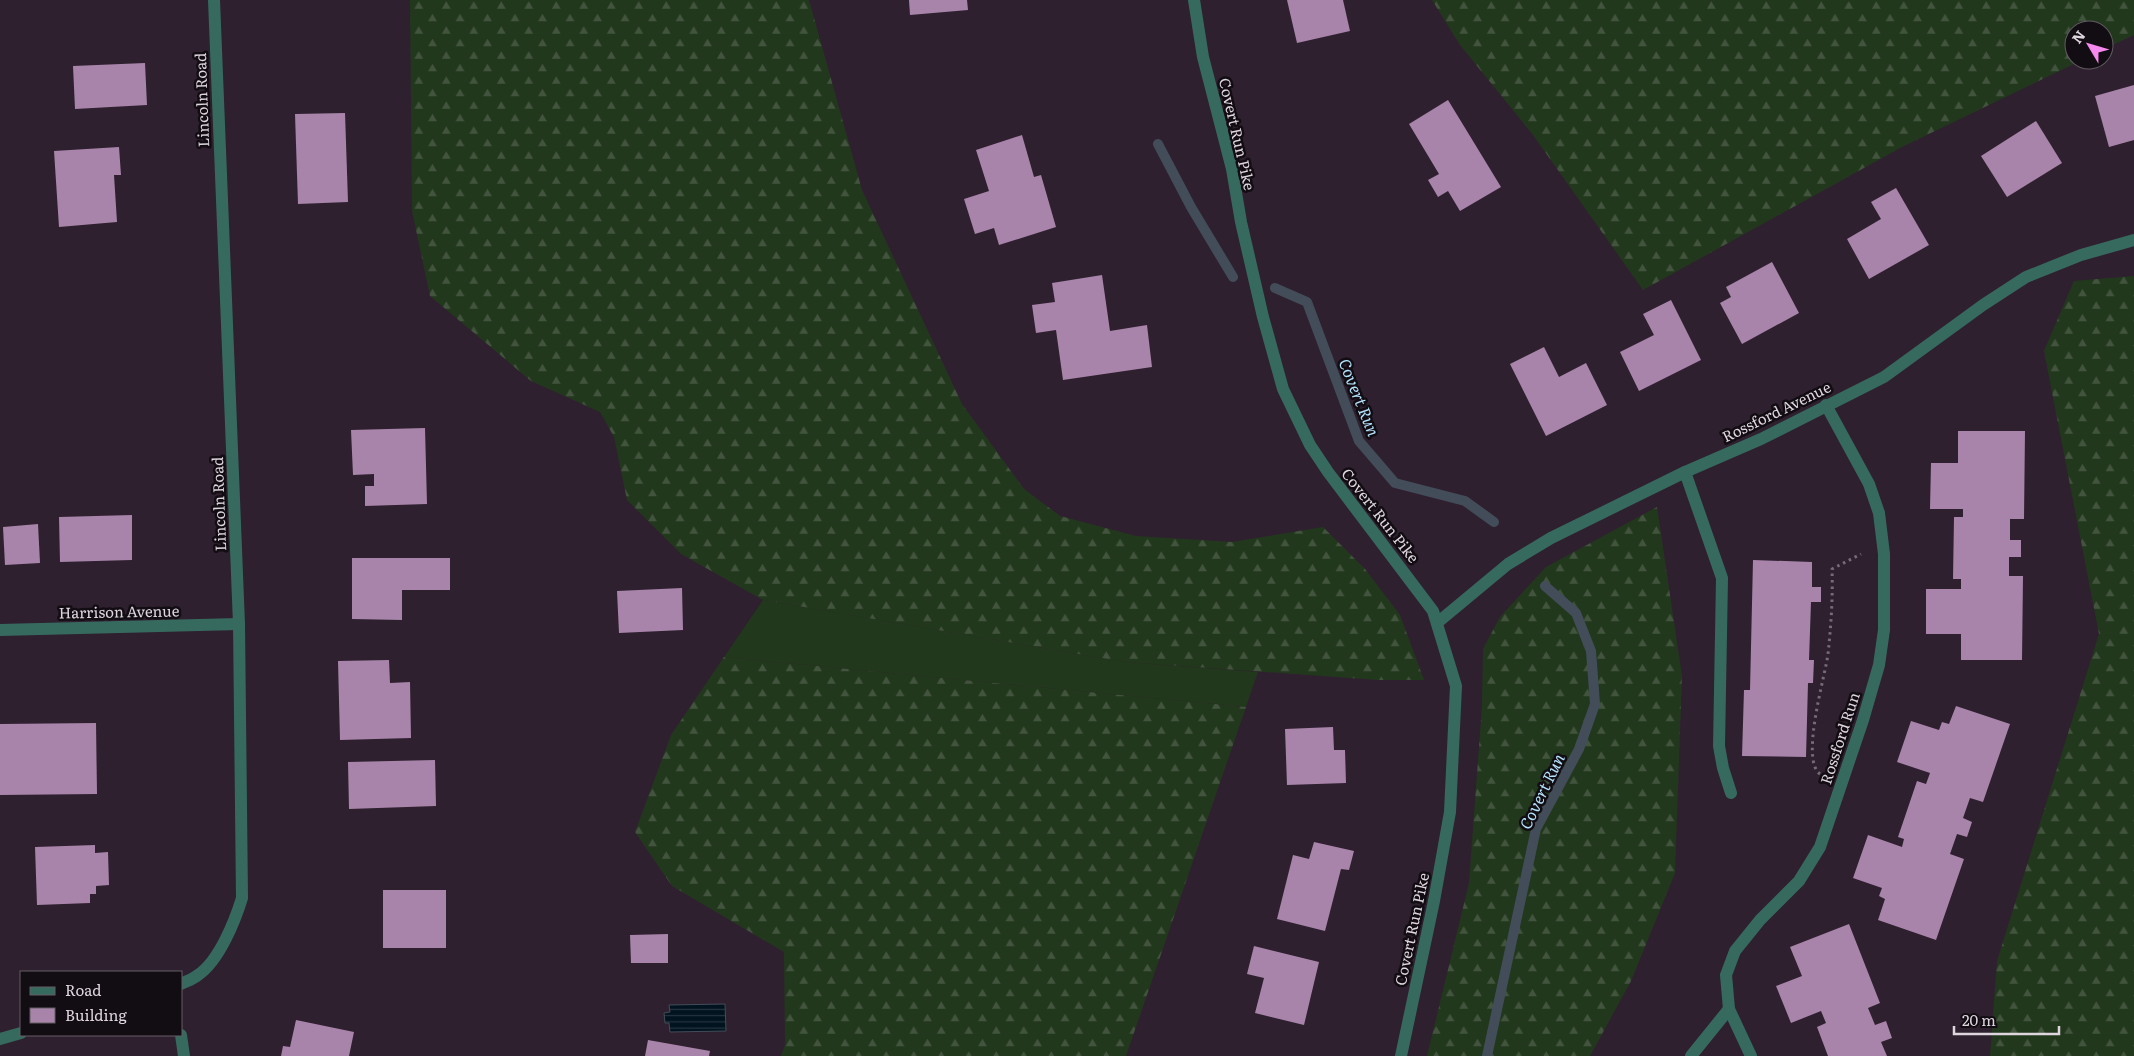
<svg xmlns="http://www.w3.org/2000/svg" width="2134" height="1056" font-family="Literata,serif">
<defs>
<pattern id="forest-firs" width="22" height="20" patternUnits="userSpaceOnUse" patternTransform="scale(1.25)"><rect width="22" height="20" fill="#22381c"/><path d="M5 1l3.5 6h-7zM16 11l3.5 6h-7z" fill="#42543d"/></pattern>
<pattern id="water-rules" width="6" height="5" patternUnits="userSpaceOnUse" patternTransform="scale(1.25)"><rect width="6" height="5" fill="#00131f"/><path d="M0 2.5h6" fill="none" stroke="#25343f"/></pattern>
</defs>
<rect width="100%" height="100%" fill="#2e202f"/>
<polygon fill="#22381c" points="763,600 1125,662 1258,672 1246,707 724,657"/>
<g fill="url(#forest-firs)">
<polygon points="410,0 809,0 862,190 962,404 1024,489 1060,516 1136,536 1232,542 1323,527 1365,569 1400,615 1424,680 1378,680 1125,662 763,600 681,554 627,500 614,437 600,412 531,381 430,296 412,211"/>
<polygon points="1432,0 2134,0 2134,35 2104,49 2104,30 2074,30 2074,60 2082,60 1902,147 1643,290 1533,135 1460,45"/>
<polygon points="2134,276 2134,1056 1990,1056 1997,961 2099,634 2044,351 2074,281"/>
<polygon points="1657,507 1682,676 1675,873 1631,981 1590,1056 1427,1056 1469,883 1482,706 1483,649 1500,617 1546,567"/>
<polygon points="724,657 1246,707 1126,1056 781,1056 785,1045 784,952 672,886 635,832 671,735"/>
</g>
<polygon fill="url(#water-rules)" stroke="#434d59" points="725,1004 726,1031 670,1032 669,1023 665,1023 664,1013 670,1012 669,1005"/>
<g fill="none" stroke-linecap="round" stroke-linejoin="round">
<g stroke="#434d59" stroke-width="10">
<polyline points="1158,144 1191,207 1233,277"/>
<polyline points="1275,288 1307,302 1359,441 1395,483 1465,501 1494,522"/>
<polyline points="1487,1056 1536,829 1579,749 1595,704 1591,651 1576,613 1545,586"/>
</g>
</g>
<g fill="#a884aa">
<polygon points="909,0 967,0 968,10 910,15"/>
<polygon points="1287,0 1343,0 1350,31 1297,43"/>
<polygon points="145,63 147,105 75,109 73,66"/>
<polygon points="2134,85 2134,140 2109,147 2095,96"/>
<polygon points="1448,100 1501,187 1460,211 1448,191 1438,197 1428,180 1439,174 1409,124"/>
<polygon points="345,113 348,202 298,204 295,114"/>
<polygon points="2036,121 2062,163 2007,197 1981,156"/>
<polygon points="1022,135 1034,177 1041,175 1056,227 999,245 994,228 975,234 964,199 989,191 976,150"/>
<polygon points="119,147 121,175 114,175 117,222 59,227 54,151"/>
<polygon points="1896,188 1929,245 1869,279 1847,239 1881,219 1871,202"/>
<polygon points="1772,262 1799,313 1742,344 1720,303 1731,297 1726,287"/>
<polygon points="1102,275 1110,331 1147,325 1152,367 1063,380 1056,330 1036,333 1032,305 1055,302 1052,283"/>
<polygon points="1671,300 1701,360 1639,391 1620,352 1654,335 1643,314"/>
<polygon points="1544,347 1559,377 1586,363 1607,405 1546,436 1510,364"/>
<polygon points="425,428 427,504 365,506 365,486 374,486 374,474 353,475 351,430"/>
<polygon points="1958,431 2025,431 2024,519 2010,519 2010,540 2021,540 2021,557 2009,557 2009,576 2023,576 2022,660 1961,660 1961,634 1926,634 1926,589 1961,589 1961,579 1953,579 1954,517 1963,517 1963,509 1930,509 1931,463 1958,463"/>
<polygon points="132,515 132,560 60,562 59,517"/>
<polygon points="38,524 40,563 5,565 3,527"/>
<polygon points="352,558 450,558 450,590 402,590 402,620 352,619"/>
<polygon points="1753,560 1812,562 1812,587 1821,587 1821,602 1811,602 1809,660 1814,660 1813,683 1808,683 1806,757 1742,756 1744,690 1750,690"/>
<polygon points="682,588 683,630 619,633 617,591"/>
<polygon points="389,660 390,683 410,682 411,738 340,740 338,661"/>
<polygon points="1956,706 2010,724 1983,802 1970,798 1963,818 1972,822 1967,837 1957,834 1950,854 1964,859 1936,940 1878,920 1885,899 1879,896 1882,888 1853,878 1868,835 1902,847 1904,839 1898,837 1917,781 1926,784 1930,773 1897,762 1911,721 1939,730 1942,722 1949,724"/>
<polygon points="96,723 97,794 0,795 0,724"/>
<polygon points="1333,727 1334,750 1345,750 1346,783 1287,785 1285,729"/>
<polygon points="435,760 436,806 349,809 348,762"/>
<polygon points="1314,842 1354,851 1349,870 1341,869 1325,931 1277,919 1293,855 1309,859"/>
<polygon points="95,845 95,853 108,852 109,885 96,886 96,894 90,894 90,903 37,905 35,847"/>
<rect x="383" y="890" width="63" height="58"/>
<polygon points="1849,924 1880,1003 1868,1008 1875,1025 1886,1021 1892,1038 1881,1042 1887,1056 1828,1056 1817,1027 1826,1023 1821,1011 1791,1023 1776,986 1802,976 1790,947"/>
<polygon points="668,934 668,963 631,963 630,935"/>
<polygon points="1254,946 1319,962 1304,1025 1255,1013 1264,978 1247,974"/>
<polygon points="296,1020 354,1032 349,1056 281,1056 283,1046 290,1047"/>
<polygon points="648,1040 710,1051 709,1056 645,1056"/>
</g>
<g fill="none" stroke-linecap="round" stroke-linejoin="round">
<path stroke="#776b78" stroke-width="3" stroke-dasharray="2.5 4" stroke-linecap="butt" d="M 1820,774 C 1800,760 1825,677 1828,654 C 1831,626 1833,597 1832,569 L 1861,554"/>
<g stroke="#376a5f" stroke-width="12">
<polyline points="1194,0 1203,57 1232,169 1241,222 1263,317 1283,389 1310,445 1328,472 1433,611 1456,686 1450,812 1434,901 1401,1056"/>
<polyline points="1685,472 1722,578 1719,746 1723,768 1731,793"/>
<polyline points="1437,623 1508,564 1551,538 1685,472 1761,439 1884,377 1983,305 2026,277 2081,255 2134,240"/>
<polyline points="0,630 239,624"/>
<path d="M 181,984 C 187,981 193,979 198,975 C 219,961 235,921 242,898 L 239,624 L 214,0"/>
<polyline points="181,1035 184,1056"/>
<polyline points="0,1039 21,1033"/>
<polyline points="1691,1056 1729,1009"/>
<polyline points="1751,1056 1729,1009 1726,975 1735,951 1760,920 1799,881 1820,847 1863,720 1879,665 1884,630 1884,554 1879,513 1869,484 1826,405"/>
</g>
</g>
<g text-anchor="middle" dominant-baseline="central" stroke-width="5" stroke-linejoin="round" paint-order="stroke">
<g font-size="15" fill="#dfd5df" stroke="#120c13">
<text transform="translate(201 100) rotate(-92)">Lincoln Road</text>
<text transform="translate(1238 134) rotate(77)">Covert Run Pike</text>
<text transform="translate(1776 411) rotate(-26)">Rossford Avenue</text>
<text transform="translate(218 504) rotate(-92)">Lincoln Road</text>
<text transform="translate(1381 515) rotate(52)">Covert Run Pike</text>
<text transform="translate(119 611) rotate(-1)">Harrison Avenue</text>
<text transform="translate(1839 738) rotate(-72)">Rossford Run</text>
<text transform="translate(1411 929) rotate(-78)">Covert Run Pike</text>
</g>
<g font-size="16" font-style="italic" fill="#b4e3fc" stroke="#120c13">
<text transform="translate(1360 397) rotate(68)">Covert Run</text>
<text transform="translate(1541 791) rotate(-64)">Covert Run</text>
</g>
</g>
<rect x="20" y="971" width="162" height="65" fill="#120c13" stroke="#645c65"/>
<rect x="30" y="987" width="25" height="8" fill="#376a5f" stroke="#645c65"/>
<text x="65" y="996" font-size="15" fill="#dfd5df">Road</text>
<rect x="30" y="1008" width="25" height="15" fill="#a884aa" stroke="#645c65"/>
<text x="65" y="1021" font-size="15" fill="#dfd5df">Building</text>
<g transform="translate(2089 45) rotate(308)"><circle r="24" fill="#120c13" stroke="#645c65"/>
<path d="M0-4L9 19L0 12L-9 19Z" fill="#f589ee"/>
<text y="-8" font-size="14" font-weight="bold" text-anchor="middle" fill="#dfd5df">N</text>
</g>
<path d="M1954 1026v8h105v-8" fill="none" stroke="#dfd5df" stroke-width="2.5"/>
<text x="1962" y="1026" font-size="15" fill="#dfd5df" stroke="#120c13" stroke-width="4" paint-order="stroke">20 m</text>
</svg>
